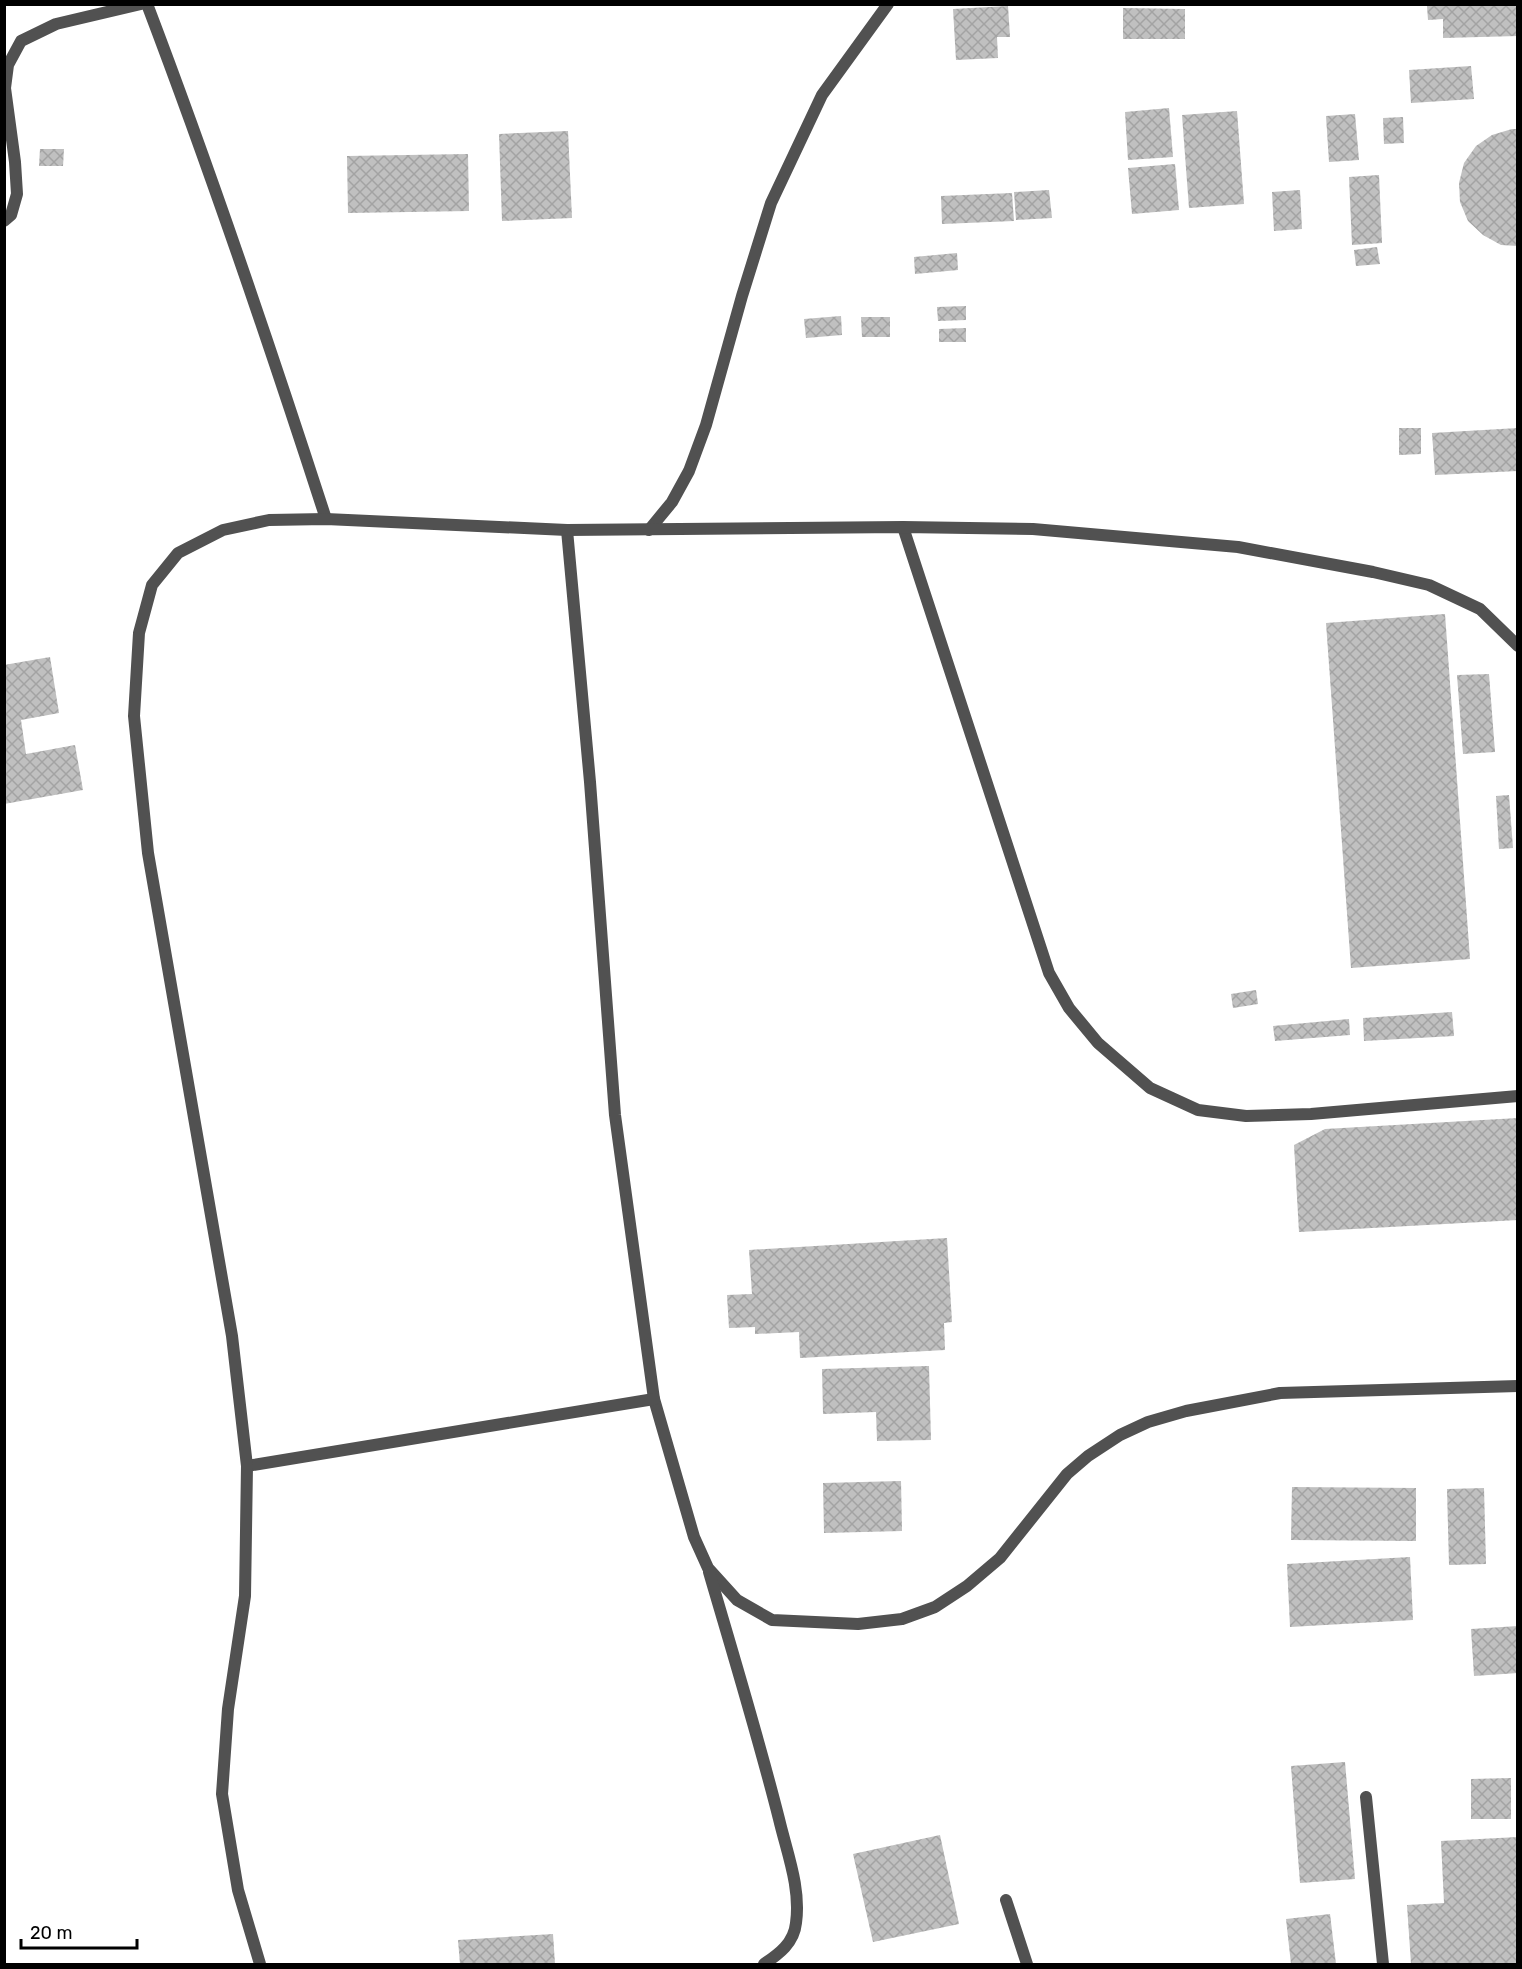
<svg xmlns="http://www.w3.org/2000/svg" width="1522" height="1969" font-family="Rubik,sans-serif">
<defs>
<pattern id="building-cross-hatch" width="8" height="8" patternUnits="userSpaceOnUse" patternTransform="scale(1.5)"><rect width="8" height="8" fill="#c0c0c0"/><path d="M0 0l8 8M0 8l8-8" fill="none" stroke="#a3a3a3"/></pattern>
</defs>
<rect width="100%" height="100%" fill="#fff"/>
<g fill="url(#building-cross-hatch)">
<polygon points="1441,4 1518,4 1518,36 1443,38 1443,19 1428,20 1427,6"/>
<polygon points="1008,6 1010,37 997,37 998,58 956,60 953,9"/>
<polygon points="1123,8 1185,9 1185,39 1123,39"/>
<polygon points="1471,66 1474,99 1411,103 1409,70"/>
<polygon points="1169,108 1173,157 1128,160 1125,112"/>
<polygon points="1237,111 1244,204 1189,208 1182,115"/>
<polygon points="1355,114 1359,160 1329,162 1326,116"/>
<polygon points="1403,117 1404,143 1384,144 1383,118"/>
<polygon points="1512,129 1518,129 1518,246 1501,245 1483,235 1468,221 1460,202 1459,183 1464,163 1476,146 1492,135"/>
<polygon points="568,131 572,218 502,221 499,134"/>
<polygon points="40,149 64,149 63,166 39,166"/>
<polygon points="468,154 469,211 348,213 347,156"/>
<polygon points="1175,164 1179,210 1132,214 1128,168"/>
<polygon points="1379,175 1382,243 1352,245 1349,177"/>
<polygon points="1049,190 1052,218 1016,220 1014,192"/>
<polygon points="1300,190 1302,229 1274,231 1272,192"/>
<polygon points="1012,193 1014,221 942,224 941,196"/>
<polygon points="1377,247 1380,264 1356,266 1354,250"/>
<polygon points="957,253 958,270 915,274 914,257"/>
<polygon points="966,306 966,320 938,321 937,307"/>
<polygon points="841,316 842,335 806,338 804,319"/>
<polygon points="861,317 890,317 890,337 862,337"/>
<polygon points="966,328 966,342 939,342 939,329"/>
<polygon points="1399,428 1421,428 1421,454 1399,455"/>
<polygon points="1518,428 1518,471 1435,475 1432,433"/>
<polygon points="1445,614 1470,959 1351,968 1326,623"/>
<polygon points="50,657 59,713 21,720 26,754 75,745 83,790 4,804 4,665"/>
<polygon points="1489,674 1495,752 1463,754 1457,675"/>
<polygon points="1509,795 1513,848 1499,849 1496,796"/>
<polygon points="1256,990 1258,1004 1233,1008 1231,994"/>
<polygon points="1452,1012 1454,1036 1364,1041 1363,1018"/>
<polygon points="1349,1019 1350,1035 1275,1041 1273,1026"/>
<polygon points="1518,1118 1518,1220 1299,1232 1294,1145 1325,1129"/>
<polygon points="947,1238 952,1322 944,1323 945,1350 800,1358 799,1332 755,1334 755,1327 729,1328 727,1295 752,1294 749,1250"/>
<polygon points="929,1366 931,1440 877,1441 876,1412 823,1414 822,1369"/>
<polygon points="901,1481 902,1531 824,1533 823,1483"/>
<polygon points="1292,1487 1416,1488 1416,1541 1291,1540"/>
<polygon points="1484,1488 1486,1564 1449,1565 1447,1489"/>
<polygon points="1410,1557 1413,1620 1290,1627 1287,1564"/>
<polygon points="1518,1626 1518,1673 1474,1676 1471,1629"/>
<polygon points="1345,1762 1355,1879 1300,1883 1291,1766"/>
<polygon points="1511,1778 1511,1819 1471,1819 1471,1779"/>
<polygon points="940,1835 959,1924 873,1942 853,1854"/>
<polygon points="1518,1837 1518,1964 1411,1964 1407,1905 1444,1903 1441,1841"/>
<polygon points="1330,1914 1336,1964 1291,1964 1286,1919"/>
<polygon points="553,1934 555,1964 460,1964 458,1940"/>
</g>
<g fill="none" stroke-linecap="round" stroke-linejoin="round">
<g stroke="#515151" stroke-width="12">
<path d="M 147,4 C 212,175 270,346 326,519"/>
<polyline points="4,221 11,215 17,194 15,162 5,88 8,65 21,41 56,24 141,4"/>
<polyline points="903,527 1049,973 1069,1008 1098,1043 1150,1088 1198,1110 1246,1116 1311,1114 1518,1096"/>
<polyline points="567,530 590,782 615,1115 654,1399 694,1537 708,1568 737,1600 772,1620 858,1624 902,1619 935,1607 967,1586 1000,1558 1067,1474 1088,1456 1120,1435 1148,1422 1186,1411 1280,1393 1518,1386"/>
<polyline points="649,530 672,502 689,471 706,425 742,296 771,203 822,95 888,4"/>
<polyline points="247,1466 654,1399"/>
<path d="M 709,1572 C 733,1654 758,1736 779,1819 C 787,1853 801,1888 796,1923 C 794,1943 779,1954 764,1964"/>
<polyline points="1366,1797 1383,1964"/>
<polyline points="1006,1900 1027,1964"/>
<polyline points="260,1964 238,1890 222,1794 228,1709 245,1596 247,1466 232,1336 148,853 134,716 139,633 152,585 178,553 223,530 269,520 326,519 567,530 903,527 1033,529 1238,547 1373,572 1429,585 1480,609 1518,646"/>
</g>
</g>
<rect width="1522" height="1969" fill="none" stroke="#000000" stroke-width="12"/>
<path d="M21 1939v9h116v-9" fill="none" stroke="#000000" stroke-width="3"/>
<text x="30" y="1939" font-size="18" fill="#000000" stroke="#ffffff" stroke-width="4.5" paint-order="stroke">20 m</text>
</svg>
